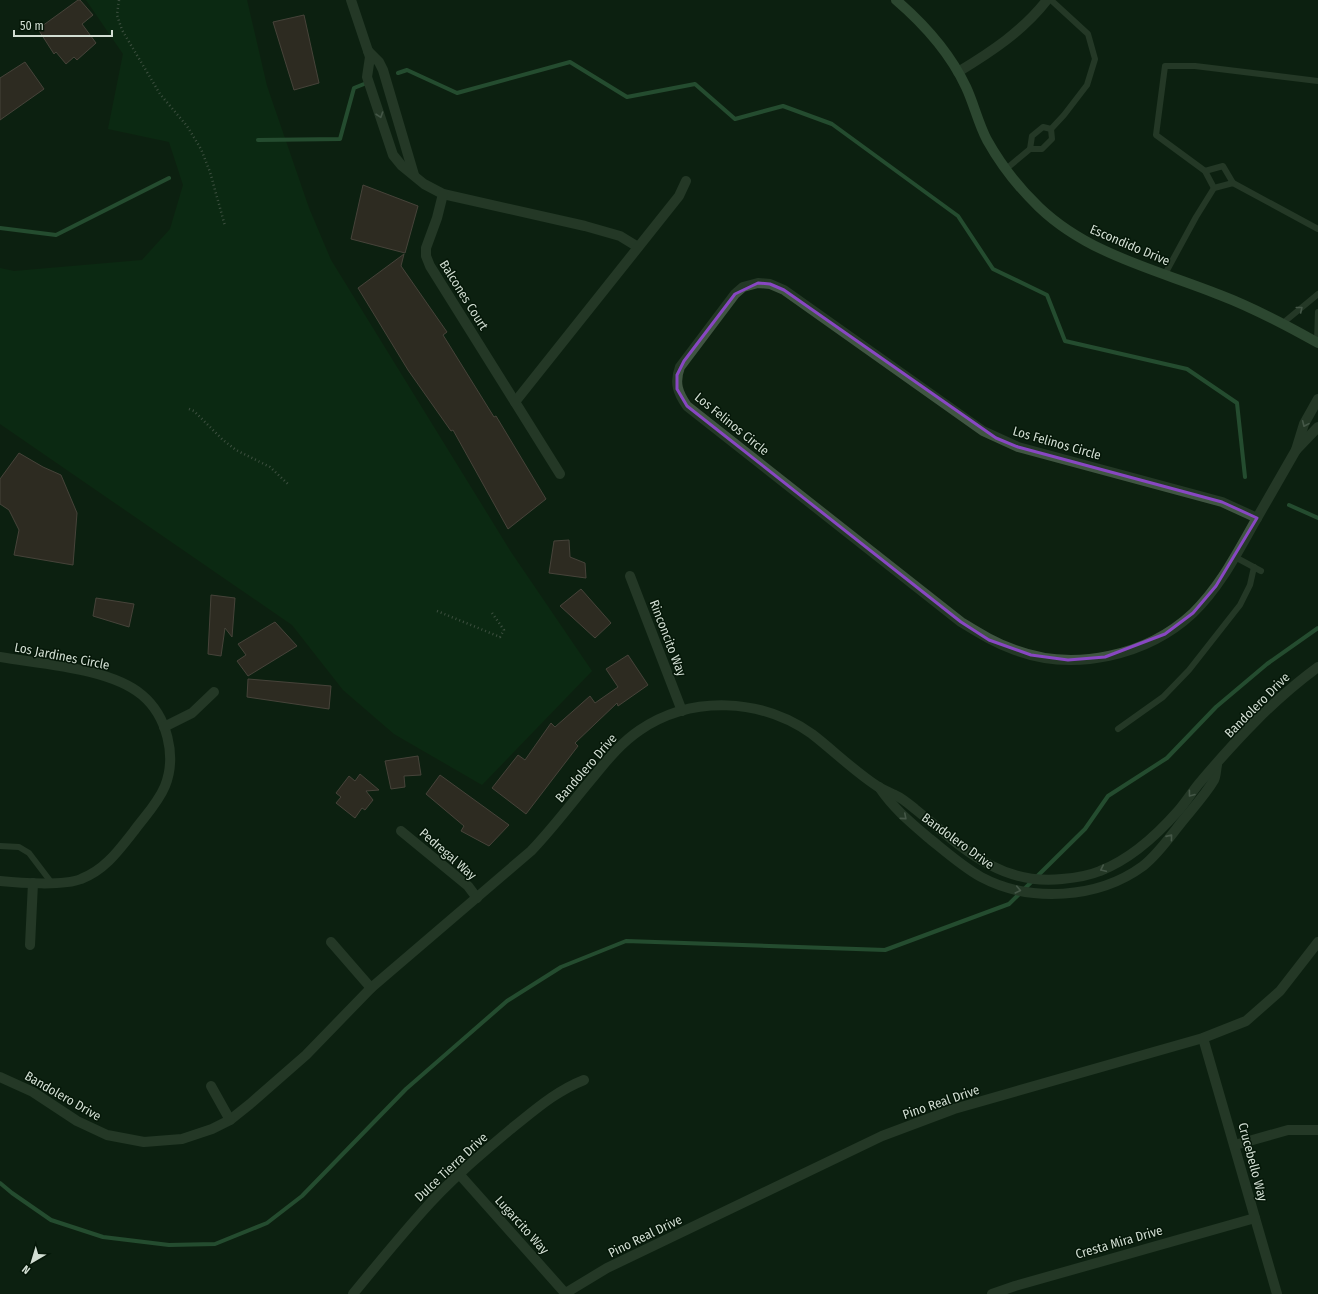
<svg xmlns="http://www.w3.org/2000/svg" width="1318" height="1294" font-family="'Fira Sans Condensed',sans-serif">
<rect width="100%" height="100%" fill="#0d2110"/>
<polygon fill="#0a3414" points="86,0 247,0 267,86 309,208 331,260 511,552 592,671 482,785 394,734 343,690 292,625 0,424 0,268 14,271 142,260 170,229 183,185 169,142 108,129 123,54"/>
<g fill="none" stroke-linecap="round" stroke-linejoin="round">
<g stroke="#428056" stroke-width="4">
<polyline points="398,73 407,70 457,93 570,62 627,97 695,84 735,119 783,106 832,124 958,216 993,269 1047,295 1065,341 1187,369 1237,403 1245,477"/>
<polyline points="258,140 340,139 354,88 364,84"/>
<polyline points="0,228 56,235 169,178"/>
<polyline points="1289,505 1318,518"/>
<polyline points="0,1183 12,1193 51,1220 103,1237 169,1245 215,1244 267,1223 302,1196 406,1089 507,1001 561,967 626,941 885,950 1009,904 1085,829 1108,796 1167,758 1216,707 1267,664 1318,628"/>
</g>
</g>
<g fill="#543837" stroke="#8c6c6b">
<polygon points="78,0 80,0 93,15 82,24 96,43 77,60 74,57 66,64 56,52 54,54 38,29"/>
<polygon points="304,15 319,83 294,90 273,22"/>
<polygon points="25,62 44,89 0,120 0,78"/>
<polygon points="363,185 418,206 405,253 351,239"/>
<polygon points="404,254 401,266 447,332 443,335 494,417 496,416 546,499 508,529 453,430 451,431 408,370 358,288"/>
<polygon points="19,453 43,467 61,475 77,513 73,565 14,555 19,530 9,510 0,504 0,479"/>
<polygon points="569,540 570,557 585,563 586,578 549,573 554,541"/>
<polygon points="581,589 611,623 595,638 560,606"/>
<polygon points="211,595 235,598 232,637 225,628 221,656 208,654"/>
<polygon points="96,598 134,604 129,627 93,616"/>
<polygon points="275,622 297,646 248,676 237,661 246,655 238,644"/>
<polygon points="628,655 648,685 618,706 617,703 575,743 578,746 526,814 492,788 518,755 525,760 551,723 555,727 590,696 595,703 618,687 606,669"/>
<polygon points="248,679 331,686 329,709 247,697"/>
<polygon points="418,756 421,775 404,776 405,787 391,789 385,761"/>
<polygon points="360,774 379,790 366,791 373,800 365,810 362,808 355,818 336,803 341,797 336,793 349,776 355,781"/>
<polygon points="440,775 509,825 489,846 461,831 464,826 426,794"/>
</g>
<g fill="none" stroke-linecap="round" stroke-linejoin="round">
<g stroke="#778779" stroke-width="2.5" stroke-dasharray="1 3" stroke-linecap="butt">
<polyline points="119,0 117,15 122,30 160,94 187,126 201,149 210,172 225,226"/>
<polyline points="189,409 194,411 223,440 236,450 270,467 289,485"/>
<polyline points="437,611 500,637 504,630 492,613"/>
</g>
<g stroke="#405542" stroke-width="6">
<polygon points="1043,127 1051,129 1052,139 1042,149 1030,149 1032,136"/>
<polyline points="1051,129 1064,115 1087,85 1095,59 1088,34 1051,0"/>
<polyline points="1006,169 1030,149"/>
<polyline points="1205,171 1223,166 1233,183"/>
<polyline points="1214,188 1205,171 1156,135 1165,66 1195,66 1318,81"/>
<polyline points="1165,274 1196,217 1214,188 1233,183 1318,229"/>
<polyline points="1283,323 1318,294"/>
<polyline points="1317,342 1318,312"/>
<polyline points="1235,557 1261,571"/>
<polyline points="1118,729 1163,697 1189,670 1240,605 1250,585 1254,567"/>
<polyline points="0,846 19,847 29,853 51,882"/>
</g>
<g stroke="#405542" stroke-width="10">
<polyline points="351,0 370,57 367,77 393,155 402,166 424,184 443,194 585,226 620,236 638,247"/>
<polyline points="368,51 379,62 383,70 414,175"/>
<path d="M 958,72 C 991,52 1023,31 1047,0"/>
<polyline points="443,194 437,218 426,248 426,256 430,266 560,474"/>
<path d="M 758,283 L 770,284 L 784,290 L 983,431 L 1018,447 L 1222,502 L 1257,518 C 1238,551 1221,586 1193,613 C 1147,656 1074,672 1015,650 C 995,643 979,633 961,622 L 687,406 C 678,393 674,383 680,367 L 735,294 L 743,287 Z"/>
<polyline points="515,402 679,196 686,181"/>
<polyline points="1296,450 1318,427"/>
<polyline points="1257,518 1296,450 1304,424 1318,399"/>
<polyline points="630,576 682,711"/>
<path d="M 0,657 C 41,664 110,668 142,695 C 167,716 177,756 165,786 C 158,803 145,816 134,831 C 119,850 105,870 81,879 C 64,886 20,883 0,881"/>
<polyline points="164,727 192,713 214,692"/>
<path d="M 879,787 C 894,809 910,822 930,839 C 946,852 963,867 981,877 C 1030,903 1098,899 1143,866 C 1156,856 1167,841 1177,828 C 1189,812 1204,797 1214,780 C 1216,776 1216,769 1217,765"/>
<polyline points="401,831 468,886 477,898"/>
<polyline points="331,942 371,988"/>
<polyline points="30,945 33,883"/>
<polyline points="1203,1038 1277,1294"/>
<path d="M 0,1077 L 33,1092 L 77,1121 L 107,1135 L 144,1142 L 182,1139 L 212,1129 L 230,1120 L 250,1104 L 306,1055 L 371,988 L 531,851 C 554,827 573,801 595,775 C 608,759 622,742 640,730 C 692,695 761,698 812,734 C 834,751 854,771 877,786 C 883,790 889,792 895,795 C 902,798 909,804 915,809 C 960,845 998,886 1062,879 C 1074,878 1088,876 1100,871 C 1131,859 1156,836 1178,811 C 1186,802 1193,790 1202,780 C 1237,739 1274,699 1318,667"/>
<polyline points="211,1086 230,1120"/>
<polyline points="1235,1145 1288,1130 1318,1130"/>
<polyline points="460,1175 565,1293"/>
<path d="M 353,1294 C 375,1267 398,1239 422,1212 C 448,1182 480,1155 511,1129 C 535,1110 556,1091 584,1080"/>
<polyline points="564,1294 607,1268 882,1136 954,1109 1203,1038 1246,1021 1280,991 1318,942"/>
<polyline points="992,1294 1015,1286 1255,1218"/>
</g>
<path stroke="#537657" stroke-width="10" d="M 896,0 C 924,24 950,53 966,87 C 974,104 978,123 987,140 C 1001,165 1019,188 1039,207 C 1089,255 1158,270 1220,295 C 1254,308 1286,325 1318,343"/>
</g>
<defs><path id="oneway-chevron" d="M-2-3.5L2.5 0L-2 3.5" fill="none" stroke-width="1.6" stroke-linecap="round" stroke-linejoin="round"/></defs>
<g stroke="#899a8a">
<use href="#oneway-chevron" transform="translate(380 115) rotate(71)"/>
<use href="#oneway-chevron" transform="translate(1300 309) rotate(-39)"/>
<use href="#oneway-chevron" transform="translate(1305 424) rotate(114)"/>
<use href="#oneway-chevron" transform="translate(1191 794) rotate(127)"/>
<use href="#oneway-chevron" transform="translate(904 817) rotate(41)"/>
<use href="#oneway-chevron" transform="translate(1170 837) rotate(-51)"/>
<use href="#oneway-chevron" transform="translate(1103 869) rotate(155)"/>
<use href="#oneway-chevron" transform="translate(1018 890) rotate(13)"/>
</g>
<path d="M0 0H1318V1294H0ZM 758,283 L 770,284 L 784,290 L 996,438 L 1018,447 L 1222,502 L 1257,518 L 1216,586 L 1193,613 L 1165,634 L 1105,657 L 1068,660 L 1031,655 L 989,640 L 961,622 L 687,406 L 677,389 L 677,375 L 684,361 L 735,294 Z" fill="#0d2110" fill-opacity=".55" fill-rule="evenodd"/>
<path fill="none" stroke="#8847c2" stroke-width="3" stroke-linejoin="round" d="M 758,283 L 770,284 L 784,290 L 996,438 L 1018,447 L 1222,502 L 1257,518 L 1216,586 L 1193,613 L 1165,634 L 1105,657 L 1068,660 L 1031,655 L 989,640 L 961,622 L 687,406 L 677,389 L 677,375 L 684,361 L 735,294 Z"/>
<g text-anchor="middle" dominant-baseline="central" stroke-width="3" stroke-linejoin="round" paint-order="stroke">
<g font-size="13" fill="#d2ded3" stroke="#051708">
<text transform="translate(1130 245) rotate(23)">Escondido Drive</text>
<text transform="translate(464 295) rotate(58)">Balcones Court</text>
<text transform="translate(732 424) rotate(39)">Los Felinos Circle</text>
<text transform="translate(1057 443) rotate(16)">Los Felinos Circle</text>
<text transform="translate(668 638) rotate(69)">Rinconcito Way</text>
<text transform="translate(62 656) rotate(11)">Los Jardines Circle</text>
<text transform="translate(1257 705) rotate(-45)">Bandolero Drive</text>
<text transform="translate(586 768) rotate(-49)">Bandolero Drive</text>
<text transform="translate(958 841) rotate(36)">Bandolero Drive</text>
<text transform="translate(448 854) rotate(41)">Pedregal Way</text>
<text transform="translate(63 1096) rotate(30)">Bandolero Drive</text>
<text transform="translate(941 1102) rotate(-19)">Pino Real Drive</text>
<text transform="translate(1253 1162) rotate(75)">Crucebello Way</text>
<text transform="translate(451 1167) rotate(-43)">Dulce Tierra Drive</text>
<text transform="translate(522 1225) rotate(48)">Lugarcito Way</text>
<text transform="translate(645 1236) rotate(-26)">Pino Real Drive</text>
<text transform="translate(1119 1242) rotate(-16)">Cresta Mira Drive</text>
</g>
</g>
<g transform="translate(32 1262) rotate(218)" stroke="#051708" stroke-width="3" paint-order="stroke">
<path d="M0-3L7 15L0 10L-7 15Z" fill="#d2ded3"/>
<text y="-6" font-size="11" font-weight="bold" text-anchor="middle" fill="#d2ded3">N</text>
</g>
<path d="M14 30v6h98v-6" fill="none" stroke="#d2ded3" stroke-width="2"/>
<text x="20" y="30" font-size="12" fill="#d2ded3" stroke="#051708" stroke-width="3" paint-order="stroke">50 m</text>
</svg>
